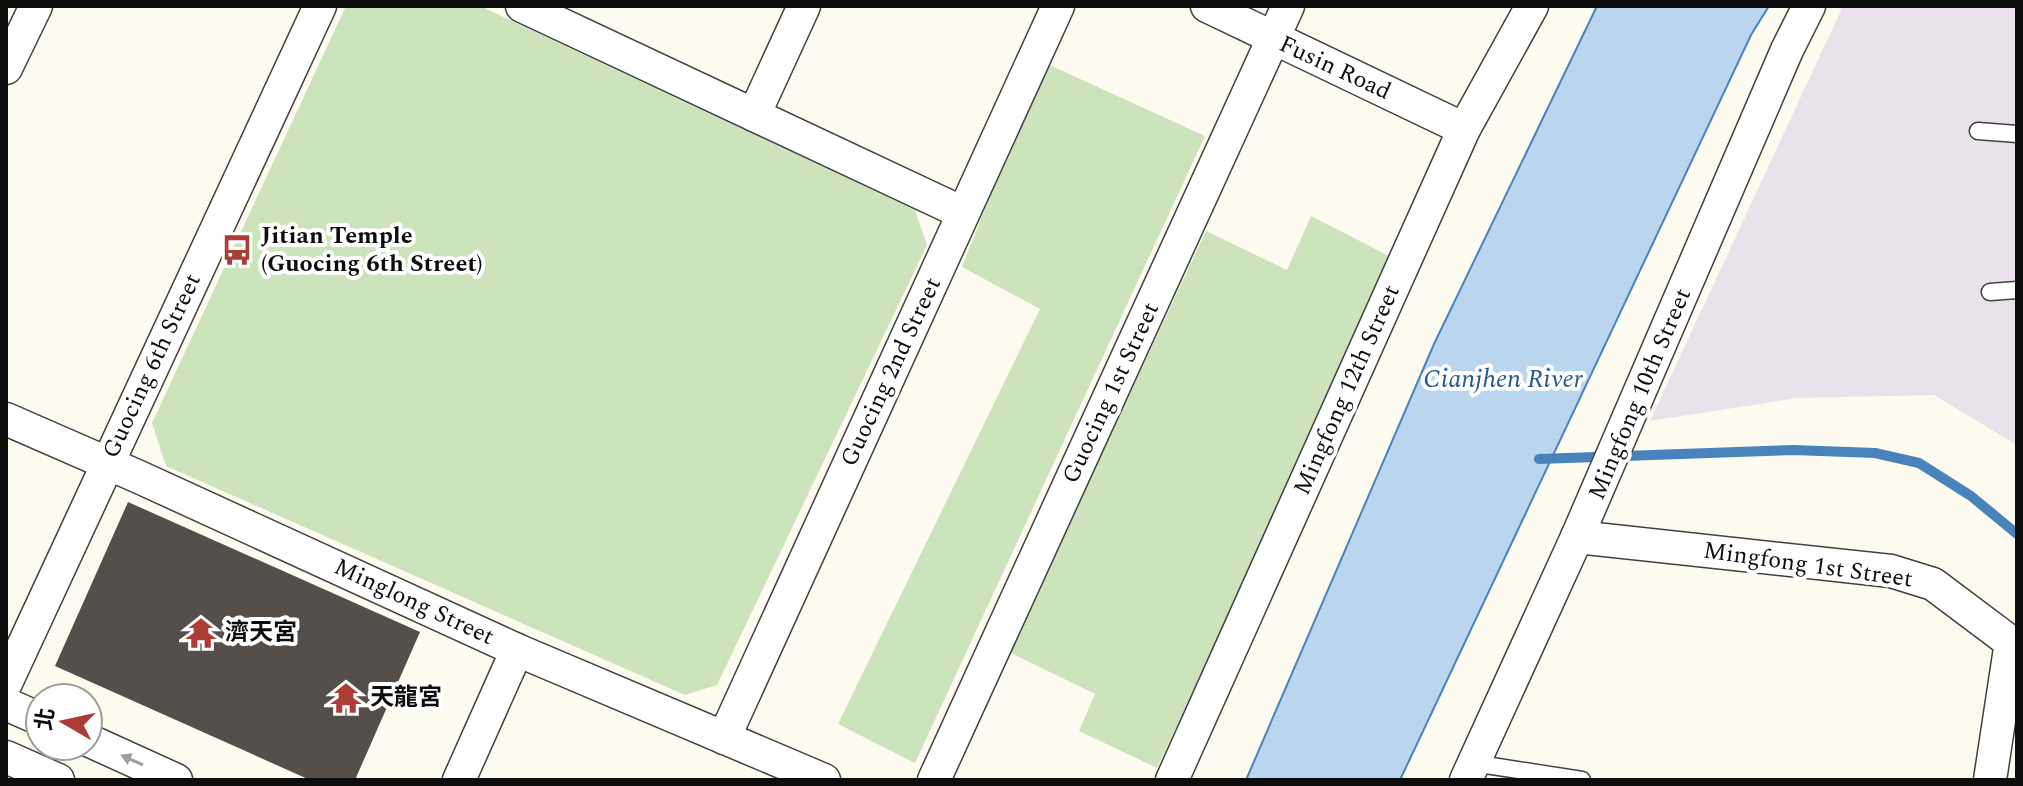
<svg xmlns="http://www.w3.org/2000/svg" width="2023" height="786" font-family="Spectral,'Noto Sans TC',serif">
<rect width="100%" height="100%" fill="#fdfbef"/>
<polygon fill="#eae2ea" points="1843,6 2017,6 2017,445 1934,395 1797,398 1650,421"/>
<g fill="#cde3bc">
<polygon points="346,6 480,6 915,210 927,245 717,685 685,695 166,466 152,423"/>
<polygon points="1043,62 1205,136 915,763 838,724 1040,309 962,267"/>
<polygon points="1311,216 1395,259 1157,768 1079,731 1095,694 1009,652 1206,231 1287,270"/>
</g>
<polygon fill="#bad5ee" stroke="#4a83bc" stroke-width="2" points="1597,6 1769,6 1751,35 1400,780 1246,780 1434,344"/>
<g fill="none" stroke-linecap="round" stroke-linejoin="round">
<polyline stroke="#4a83bc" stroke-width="10" points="1539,459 1793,450 1875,453 1919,463 1971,496 2017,534"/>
</g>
<polygon fill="#544f4b" points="128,502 420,632 355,780 310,780 55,666"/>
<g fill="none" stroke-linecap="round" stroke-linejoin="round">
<defs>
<g id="service">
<polyline points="1978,131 2017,134"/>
<polyline points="1990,292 2017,290"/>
<polyline points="1473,763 1582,780"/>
</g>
<g id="minor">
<polyline points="522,6 963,213"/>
<polyline points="1207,6 1464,129"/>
<polyline points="6,68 36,6"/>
<polyline points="754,115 804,6"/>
<polyline points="6,419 139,477 517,650 824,780"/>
<polyline points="1577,537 1891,571 1933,584 2017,647"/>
<polyline points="6,683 320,6"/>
<polyline points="6,704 40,719"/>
<polyline points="724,738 1058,6"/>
<polyline points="88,740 176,780"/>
<polyline points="6,757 58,780"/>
<polyline points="459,780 517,650"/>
<polyline points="934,780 1288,6"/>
<polyline points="1172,780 1464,129 1532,6"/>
<polyline points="1466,780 1577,537 1787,50 1809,6"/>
<polyline points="1990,780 2011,642"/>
</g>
</defs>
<use href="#service" stroke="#404040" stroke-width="19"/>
<use href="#minor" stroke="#404040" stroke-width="35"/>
<use href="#service" stroke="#fff" stroke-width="16"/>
<use href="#minor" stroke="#fff" stroke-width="32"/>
</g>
<defs><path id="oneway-solid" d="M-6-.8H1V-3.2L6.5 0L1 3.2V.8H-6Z" transform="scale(2)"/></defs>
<use fill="#9e9e9e" href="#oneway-solid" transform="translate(132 760) rotate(-156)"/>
<defs>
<symbol id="bus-bare" viewBox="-9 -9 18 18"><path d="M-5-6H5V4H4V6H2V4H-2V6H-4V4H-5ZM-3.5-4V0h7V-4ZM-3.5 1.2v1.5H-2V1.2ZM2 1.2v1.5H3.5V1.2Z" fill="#ab3c36" stroke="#fff" stroke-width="2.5" paint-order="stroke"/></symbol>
<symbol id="temple-bare" viewBox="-9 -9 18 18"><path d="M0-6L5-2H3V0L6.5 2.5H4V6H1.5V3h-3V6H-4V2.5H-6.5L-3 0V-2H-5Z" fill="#ab3c36" stroke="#fff" stroke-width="2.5" paint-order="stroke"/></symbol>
</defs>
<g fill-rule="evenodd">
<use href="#bus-bare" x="215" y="228" width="44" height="44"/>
<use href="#temple-bare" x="179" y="611" width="44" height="44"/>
<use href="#temple-bare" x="324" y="676" width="44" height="44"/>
</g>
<g text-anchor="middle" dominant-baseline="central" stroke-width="8" stroke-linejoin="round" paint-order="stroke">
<g font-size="24" fill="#0d0d0d" stroke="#fff">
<text transform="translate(1335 68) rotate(25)">Fusin Road</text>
<text transform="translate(152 366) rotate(-65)">Guocing 6th Street</text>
<text transform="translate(891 372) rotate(-65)">Guocing 2nd Street</text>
<text transform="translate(1347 390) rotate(-66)">Mingfong 12th Street</text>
<text transform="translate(1111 393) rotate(-65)">Guocing 1st Street</text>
<text transform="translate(1640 394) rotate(-67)">Mingfong 10th Street</text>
<text transform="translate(1808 565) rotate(8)">Mingfong 1st Street</text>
<text transform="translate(414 602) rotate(25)">Minglong Street</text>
</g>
<g font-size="24" font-weight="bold" fill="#0d0d0d" stroke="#fff" text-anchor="start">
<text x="261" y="236">Jitian Temple<tspan x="261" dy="28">(Guocing 6th Street)</tspan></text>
<text x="225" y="633">濟天宮</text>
<text x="370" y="698">天龍宮</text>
</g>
<g font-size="26" font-style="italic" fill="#26578f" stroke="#fff">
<text x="1503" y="379">Cianjhen River</text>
</g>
</g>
<rect width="2023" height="786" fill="none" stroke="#0d0d0d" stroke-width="16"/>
<g transform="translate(64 722) rotate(279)"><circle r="38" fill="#ffffff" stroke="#9e9e9e" stroke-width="2"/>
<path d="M0-6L14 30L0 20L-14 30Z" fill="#ab3c36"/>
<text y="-12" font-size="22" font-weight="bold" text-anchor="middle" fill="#0d0d0d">北</text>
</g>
</svg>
